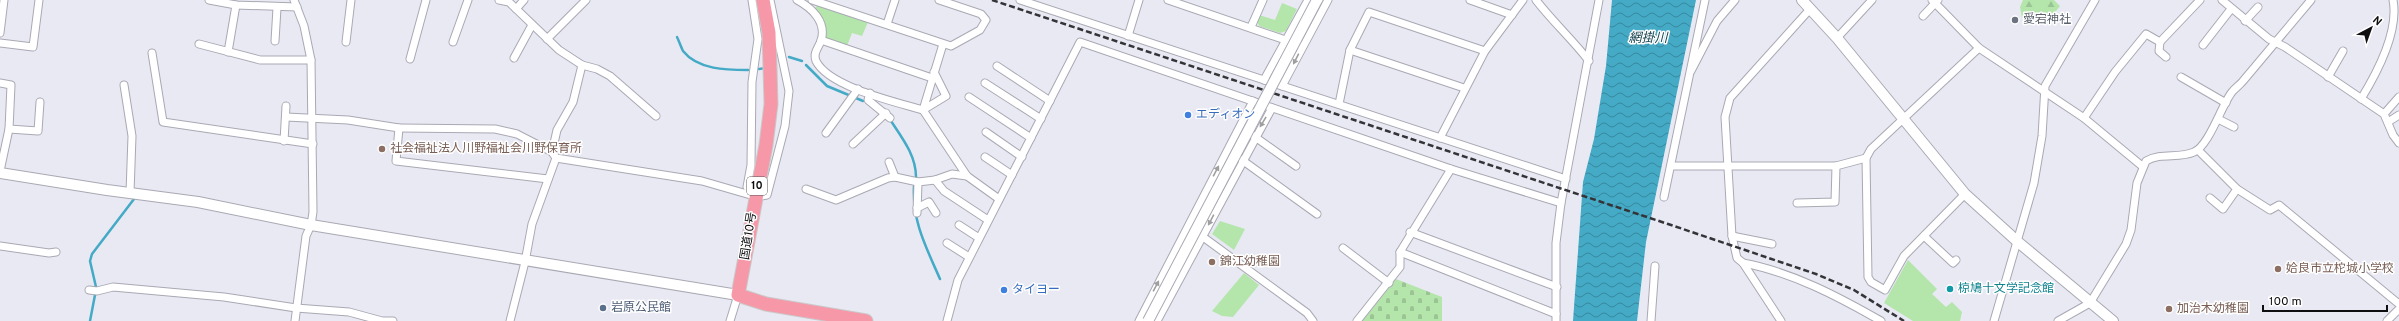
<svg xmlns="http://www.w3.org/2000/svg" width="2399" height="321" font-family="Overpass,'Noto Sans JP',sans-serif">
<defs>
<pattern id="forest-firs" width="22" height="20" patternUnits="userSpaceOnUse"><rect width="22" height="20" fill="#b4e6ac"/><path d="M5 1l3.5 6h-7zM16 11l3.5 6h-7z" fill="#9ac493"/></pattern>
<pattern id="cemetery-stones" width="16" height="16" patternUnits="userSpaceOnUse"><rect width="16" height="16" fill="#b4e6ac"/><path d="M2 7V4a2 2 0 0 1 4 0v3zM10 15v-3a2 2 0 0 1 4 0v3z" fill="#9ac493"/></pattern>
<pattern id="water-waves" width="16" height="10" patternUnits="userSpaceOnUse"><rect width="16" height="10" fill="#44aac5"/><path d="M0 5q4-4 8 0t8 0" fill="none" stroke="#37899f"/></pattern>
</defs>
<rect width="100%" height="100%" fill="#e9e9f4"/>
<path fill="url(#forest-firs)" d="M 2023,0 L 2054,0 L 2060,6 L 2047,23 C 2039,16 2033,16 2022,18 L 2020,7 Z"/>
<polygon fill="url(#cemetery-stones)" points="1396,279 1442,297 1442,321 1362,321"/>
<g fill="#b4e6ac">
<polygon points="1282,3 1297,9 1286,31 1280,33 1259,26 1257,21 1259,15 1275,20"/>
<polygon points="817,6 868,22 862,36 852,33 847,46 826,39 824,37 824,20 815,8"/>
<polygon points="1220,221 1245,229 1234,250 1212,234"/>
<polygon points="1908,260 1937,289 1932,294 1946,307 1952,302 1962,312 1960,321 1913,321 1884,303"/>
<polygon points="1244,273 1259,285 1233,317 1222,316 1212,311"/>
</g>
<polygon fill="url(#water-waves)" points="1612,0 1696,0 1646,242 1637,321 1573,321 1583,182 1594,139 1606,66"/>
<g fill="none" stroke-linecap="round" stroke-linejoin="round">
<g stroke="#44aac5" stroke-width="2.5">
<path d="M 677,37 C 679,41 681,47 683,51 C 698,70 727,70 748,70"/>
<polyline points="789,57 802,61"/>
<polyline points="806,65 827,86 863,101"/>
<polyline points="759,69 765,68"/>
<path d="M 891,121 C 903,139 916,156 916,177"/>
<path d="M 914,186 C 912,221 926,247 940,279"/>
<polyline points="96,287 90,261 92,254 134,199"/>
<polyline points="90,321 95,295"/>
</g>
<defs>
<g id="street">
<polyline points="209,0 236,5 297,7"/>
<polyline points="294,0 304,26 311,60 313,212 311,225 306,236 295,321"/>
<polyline points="499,0 509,2 559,50 582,65 597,69 610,76 656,116"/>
<polyline points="752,0 758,39 752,82 751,165 747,187 755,197 767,195 785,126 789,91 770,0"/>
<path d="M 797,0 C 812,8 827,22 821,41 C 818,48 813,53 816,61 C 829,87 896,102 923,110 L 943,44"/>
<polyline points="812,0 951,46 980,30 986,20 981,14 939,0"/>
<polyline points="1020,0 1566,179"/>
<polyline points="1168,0 1303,46"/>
<polyline points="1470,0 1512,15"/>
<path d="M 1536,0 C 1553,22 1572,39 1589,61"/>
<polyline points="1932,0 1979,48 2084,118 2142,166"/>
<polyline points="2222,0 2269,39 2285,47 2384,114 2393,135 2399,143"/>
<polyline points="516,9 524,0"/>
<polyline points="1923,16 1938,0"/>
<polyline points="2245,21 2258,7"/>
<polyline points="887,24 895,0"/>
<polyline points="1251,27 1263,0"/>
<polyline points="0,33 4,0"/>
<polyline points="1128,36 1139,0"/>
<polyline points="1837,38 1872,0"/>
<polyline points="547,39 586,0"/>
<polyline points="821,40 932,78"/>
<polyline points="275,41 277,8"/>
<polyline points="346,42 351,0"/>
<polyline points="453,42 468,0"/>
<polyline points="2160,42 2159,51 2166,57"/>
<polyline points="0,43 33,47 39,0"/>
<polyline points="199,44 260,60 311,60"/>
<polyline points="2203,45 2231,9"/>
<polyline points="1350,50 1464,88"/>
<polyline points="228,52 236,5"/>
<polyline points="152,53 163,122 313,144"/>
<polyline points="514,58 532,25"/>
<polyline points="410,59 426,0"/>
<polyline points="997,66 1050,101"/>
<polyline points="1691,71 1717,21 1735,0"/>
<polyline points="934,72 946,96 923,110 967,176 999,199"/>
<polyline points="2181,77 2226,103"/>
<polyline points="2328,77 2343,51"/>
<polyline points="1264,80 1308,0"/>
<polyline points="0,83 11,85 9,129 0,171"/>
<polyline points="985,83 1041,119"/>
<polyline points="124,85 132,136 130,193"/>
<polyline points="1282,86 1328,0"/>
<polyline points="870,93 868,100 890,118"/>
<polyline points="969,97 1031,138"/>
<path d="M 2361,99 C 2377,73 2399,31 2393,0"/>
<polyline points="1339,104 1350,50 1369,12 1485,51"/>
<polyline points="2384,114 2399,97"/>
<polyline points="286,117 348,120 399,128 396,161 548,179"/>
<polyline points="2084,118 2115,72 2146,34 2160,42 2200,0"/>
<polyline points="2218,119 2234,127"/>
<polyline points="2388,122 2399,115"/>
<polyline points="399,128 495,129 517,134 552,152 556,158 702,181 754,196"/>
<polyline points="9,129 38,131 40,102"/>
<polyline points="986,132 1022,157"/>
<polyline points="826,133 858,89"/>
<polyline points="1251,134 1296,166"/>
<polyline points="1440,138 1485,51 1523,0"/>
<polyline points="284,141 286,106"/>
<polyline points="853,144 886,113"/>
<polyline points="2198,150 2237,189 2270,210 2279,205 2399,304"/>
<polyline points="552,152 557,130 573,102 582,65"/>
<polyline points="985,157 1012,175"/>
<polyline points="1242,160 1317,214"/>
<polyline points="889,162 895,177"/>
<polyline points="1671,166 1836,166 1866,158"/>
<polyline points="935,180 944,191 988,220"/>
<polyline points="806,189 836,200 888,178 895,177 918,182 935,180 952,174 967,176"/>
<polyline points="1965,194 1904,256 1885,290 1871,282 1868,277 1866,158 1871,149 1979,48"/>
<polyline points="1664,197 1705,0"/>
<polyline points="2210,198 2223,209 2237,189"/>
<polyline points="1797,203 1835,202 1836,166"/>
<polyline points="917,208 929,202 936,213"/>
<polyline points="917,213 918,182"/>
<polyline points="959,225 979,238"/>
<polyline points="1410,232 1557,287"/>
<polyline points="1199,234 1307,313 1313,321"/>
<polyline points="1732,236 1772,244"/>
<polyline points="1924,236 1953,263 1956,260"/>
<polyline points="947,243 969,257"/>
<polyline points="0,246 49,253 56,252"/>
<polyline points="1343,248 1389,283"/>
<polyline points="1400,252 1556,314"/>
<path d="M 1743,263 C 1792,272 1839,297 1881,321"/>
<polyline points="89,290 97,291 113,287 224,297 296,308 349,312 382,321 393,321"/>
<polyline points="510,321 525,262 532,224 556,158"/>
<polyline points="730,321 738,295"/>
<polyline points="947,321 958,280 1080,42 1451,169 1561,203"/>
<polyline points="1139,321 1253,101"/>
<polyline points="1157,321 1272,108"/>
<polyline points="1357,321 1400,267 1400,252 1451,169"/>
<polyline points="1556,321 1556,243 1561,203 1599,0"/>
<polyline points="1651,321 1655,266"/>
<polyline points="1781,321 1743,263 1737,258 1732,236 1725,117 1730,98 1811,8"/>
<polyline points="1994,321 2034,183 2042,136 2045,86 2095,0"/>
<path d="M 2058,321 L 2090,303 L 2126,244 L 2131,230 L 2137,183 L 2146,161 C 2161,152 2179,159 2194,152 C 2209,146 2222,104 2232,92 C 2235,88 2240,85 2243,81 L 2311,0"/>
<polyline points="2387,321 2399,309"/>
</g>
<g id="secondary">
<polyline points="1802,0 1837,38 1965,194 2018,242 2113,321"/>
<polyline points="0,173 107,190 198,202 311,225 738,295"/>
</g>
<polyline id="highway" points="763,0 769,33 771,104 766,145 738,295 766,304 866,321"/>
</defs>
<use href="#street" stroke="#a9a9b4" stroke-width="9"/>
<use href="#secondary" stroke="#a9a9b4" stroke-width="12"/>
<use href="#highway" stroke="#cacacb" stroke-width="15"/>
<use href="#street" stroke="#fff" stroke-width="7"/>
<use href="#secondary" stroke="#fff" stroke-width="10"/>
<use href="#highway" stroke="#f698a8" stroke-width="13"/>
<polyline stroke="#343438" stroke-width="2.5" stroke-dasharray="6 3" stroke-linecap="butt" points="992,0 1668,224 1816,274 1854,290 1904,321"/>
<defs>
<polyline id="secondary-bridge" points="1148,321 1317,0"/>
</defs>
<use href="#secondary-bridge" stroke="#a9a9b4" stroke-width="12" stroke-linecap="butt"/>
<use href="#secondary-bridge" stroke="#fff" stroke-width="10"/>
</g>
<defs><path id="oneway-solid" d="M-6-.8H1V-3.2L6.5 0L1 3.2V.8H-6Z"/></defs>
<g fill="#9f9fa0">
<use href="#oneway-solid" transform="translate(1296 59) rotate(117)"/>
<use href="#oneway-solid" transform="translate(1263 122) rotate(121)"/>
<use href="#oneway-solid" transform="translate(1216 171) rotate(-62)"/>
<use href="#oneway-solid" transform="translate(1211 220) rotate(118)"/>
<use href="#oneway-solid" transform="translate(1156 286) rotate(-62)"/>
</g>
<circle fill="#6b7280" stroke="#fff" stroke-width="1.5" cx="2015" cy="20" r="4"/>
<g fill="#3f7fe0" stroke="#fff" stroke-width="1.5">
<circle cx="1188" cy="115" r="4"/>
<circle cx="1004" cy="290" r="4"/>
</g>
<g fill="#8d6e63" stroke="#fff" stroke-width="1.5">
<circle cx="382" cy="149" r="4"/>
<circle cx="1212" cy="262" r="4"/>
<circle cx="2278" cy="269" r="4"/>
<circle cx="2169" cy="309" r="4"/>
</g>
<circle fill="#0f9aa8" stroke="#fff" stroke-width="1.5" cx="1950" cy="289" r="4"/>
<circle fill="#5c6f8a" stroke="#fff" stroke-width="1.5" cx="603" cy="308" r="4"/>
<g text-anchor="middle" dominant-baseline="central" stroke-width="3" stroke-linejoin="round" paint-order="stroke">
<rect fill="#fff" stroke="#565658" stroke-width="1" x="747" y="177" width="20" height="18" rx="3"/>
<g font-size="11" font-weight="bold" fill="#0e0e11">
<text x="757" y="186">10</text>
</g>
<g font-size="12" fill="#5b616d" stroke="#fff" text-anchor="start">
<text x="2023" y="20">愛宕神社</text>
</g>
<g font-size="12" fill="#366cbe" stroke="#fff" text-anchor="start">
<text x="1196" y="115">エディオン</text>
<text x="1012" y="290">タイヨー</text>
</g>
<g font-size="12" fill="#785e54" stroke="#fff" text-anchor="start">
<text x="390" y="149">社会福祉法人川野福祉会川野保育所</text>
<text x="1220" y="262">錦江幼稚園</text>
<text x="2286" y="269">姶良市立柁城小学校</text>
<text x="2177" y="309">加治木幼稚園</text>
</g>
<g font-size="12" fill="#0e0e11" stroke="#fff">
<text transform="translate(749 236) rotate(-81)">国道10号</text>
</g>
<g font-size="12" fill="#0d838f" stroke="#fff" text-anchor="start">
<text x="1958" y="289">椋鳩十文学記念館</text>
</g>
<g font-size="12" fill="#4e5e75" stroke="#fff" text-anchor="start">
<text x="611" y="308">岩原公民館</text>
</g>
<g font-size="13" font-style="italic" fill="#16434f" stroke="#fff">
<text x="1648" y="39">網掛川</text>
</g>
</g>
<g transform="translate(2371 28) rotate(41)" stroke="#ffffff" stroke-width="3" paint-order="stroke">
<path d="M0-3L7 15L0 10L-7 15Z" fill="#0e0e11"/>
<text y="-6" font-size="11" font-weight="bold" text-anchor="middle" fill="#0e0e11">N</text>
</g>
<path d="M2263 305v6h124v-6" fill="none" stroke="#0e0e11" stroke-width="2"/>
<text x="2269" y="305" font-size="12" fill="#0e0e11" stroke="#ffffff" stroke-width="3" paint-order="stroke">100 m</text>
</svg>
